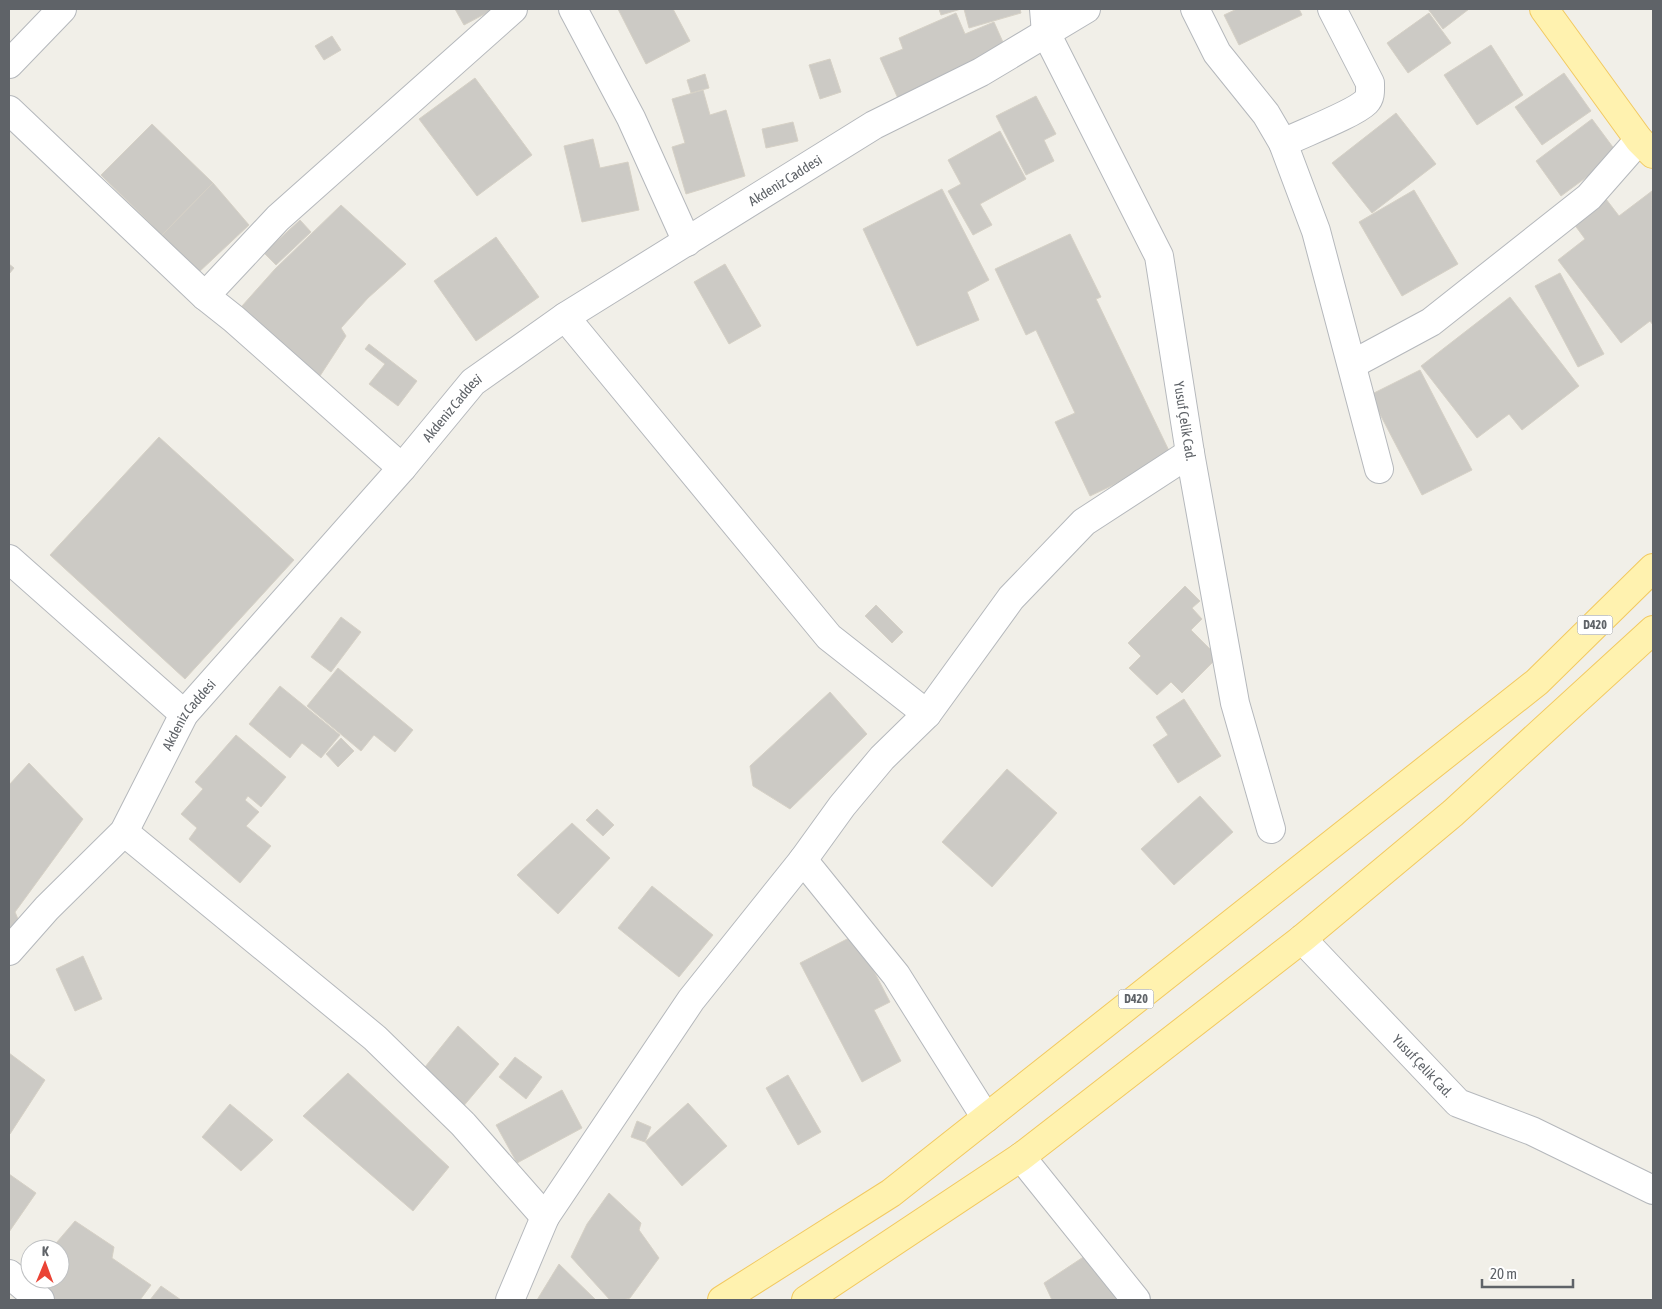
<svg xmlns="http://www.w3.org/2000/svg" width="1662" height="1309" font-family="'Asap Condensed',sans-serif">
<rect width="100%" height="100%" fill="#f1efe8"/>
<g fill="#cccac5" stroke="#d6d1c6">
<polygon points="455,9 494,9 464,25"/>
<polygon points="618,9 673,9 690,41 646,64"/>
<polygon points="939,9 961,9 941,15"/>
<polygon points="964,9 1020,9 1021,13 969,28"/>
<polygon points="1237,9 1299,9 1302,15 1239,45 1224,15"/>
<polygon points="1428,9 1469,9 1443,29"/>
<polygon points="956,13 965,34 994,22 1006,49 900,103 880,58 903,49 899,38"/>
<polygon points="1429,13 1451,43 1408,73 1387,43"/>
<polygon points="332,36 341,50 324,60 315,46"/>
<polygon points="1491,45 1523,95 1477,125 1444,75"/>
<polygon points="830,59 841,92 820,99 809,65"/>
<polygon points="1564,73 1591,111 1542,145 1515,107"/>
<polygon points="705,74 709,88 691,93 687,80"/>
<polygon points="475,78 532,155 477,196 419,119"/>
<polygon points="703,90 710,115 726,110 745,176 686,194 672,147 685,143 672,99"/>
<polygon points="1036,96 1056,134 1044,140 1054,161 1026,175 996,116"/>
<polygon points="1396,113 1436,164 1372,213 1332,163"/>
<polygon points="1592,119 1618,154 1561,196 1536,161"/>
<polygon points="793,122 798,141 766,148 762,129"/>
<polygon points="152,124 213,183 162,235 101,175"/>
<polygon points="1000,131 1026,179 980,204 992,225 973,235 948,191 961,184 948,160"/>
<polygon points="593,139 600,168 628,162 639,210 582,222 564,146"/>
<polygon points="213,183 249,225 198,273 162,235"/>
<polygon points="942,189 989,280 967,292 979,320 917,346 863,229"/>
<polygon points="1414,190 1458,264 1402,296 1359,222"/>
<polygon points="1652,191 1653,325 1650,321 1621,343 1558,260 1585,239 1574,224 1606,199 1619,216"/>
<polygon points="341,205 406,264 368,298 341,328 346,336 318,379 242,306 275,269"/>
<polygon points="300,220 311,232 276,265 264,253"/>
<polygon points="1070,234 1101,297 1096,299 1172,457 1090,496 1055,422 1075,413 1036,330 1026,335 995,269"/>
<polygon points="496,237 539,297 476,341 434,281"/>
<polygon points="9,264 14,268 9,274"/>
<polygon points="725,264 761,326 729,344 694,282"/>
<polygon points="1560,273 1604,354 1578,367 1535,286"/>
<polygon points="1510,297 1579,386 1522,430 1509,414 1477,438 1421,366"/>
<polygon points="369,344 417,381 398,406 369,384 385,364 365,349"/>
<polygon points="1420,370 1472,470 1422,495 1370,395"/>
<polygon points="159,437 294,560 185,679 50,555"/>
<polygon points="1185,586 1200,601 1192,608 1202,619 1191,630 1218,657 1182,693 1171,682 1157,695 1129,668 1141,656 1128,643"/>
<polygon points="876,605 903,632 892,643 865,616"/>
<polygon points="341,617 361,632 331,672 311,657"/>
<polygon points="338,668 413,730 395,752 374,735 361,751 307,706"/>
<polygon points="280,686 340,735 321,758 302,743 290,758 249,724"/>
<polygon points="830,692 867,734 790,809 753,786 750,766"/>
<polygon points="1184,699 1221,756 1178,783 1153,745 1168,735 1156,717"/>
<polygon points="236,735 286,777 261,807 248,796 245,800 259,812 246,826 271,846 240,883 189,839 197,828 181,814 203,789 195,782"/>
<polygon points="341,738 354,751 338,767 326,754"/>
<polygon points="29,763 83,819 15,912 20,924 9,935 9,785"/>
<polygon points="1007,769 1057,813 992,887 942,842"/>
<polygon points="1200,796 1233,832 1174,885 1141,849"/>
<polygon points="597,809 614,825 603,836 586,820"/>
<polygon points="572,823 610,858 558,914 517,875"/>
<polygon points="652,886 713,935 679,977 618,928"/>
<polygon points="855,935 890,1002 874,1010 901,1061 862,1082 800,963"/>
<polygon points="83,956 102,999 75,1011 56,969"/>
<polygon points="458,1026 499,1064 456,1115 417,1077"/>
<polygon points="9,1053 45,1080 10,1134 9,1134"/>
<polygon points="515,1057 542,1077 526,1099 499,1077"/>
<polygon points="348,1073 449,1167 413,1211 303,1116"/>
<polygon points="788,1075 821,1132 798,1145 766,1088"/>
<polygon points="562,1090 582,1128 517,1163 496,1125"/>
<polygon points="688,1103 727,1146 682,1186 645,1142"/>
<polygon points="230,1104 273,1140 241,1171 202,1137"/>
<polygon points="637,1121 651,1127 645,1142 631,1137"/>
<polygon points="9,1174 36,1193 9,1232"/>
<polygon points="609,1193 641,1223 639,1230 659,1258 630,1298 623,1300 610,1300 571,1257 587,1224"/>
<polygon points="75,1221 114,1247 112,1258 151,1285 140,1300 56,1300 25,1278 30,1273 30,1279 60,1279 60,1249 51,1249"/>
<polygon points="1088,1254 1122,1300 1052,1300 1044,1283"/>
<polygon points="559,1264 596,1300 537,1300"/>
<polygon points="161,1286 181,1300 150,1300"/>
</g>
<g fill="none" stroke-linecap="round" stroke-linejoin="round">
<defs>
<g id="minor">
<polyline points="573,9 631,118 687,242"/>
<path id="s1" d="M 1044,9 L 1046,33 L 1159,256 L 1190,453 L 1235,703 L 1271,829"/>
<polyline points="1195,9 1217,53 1266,114 1283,143 1316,231 1379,469"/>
<polyline points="9,64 62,9"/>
<polyline points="9,110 205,296 234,319 402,468"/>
<path d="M 1283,143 C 1301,134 1354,114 1366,102 C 1371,97 1370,90 1370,83 L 1332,9"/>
<polyline points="205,296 278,218 513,9"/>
<polyline points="565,317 829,637 927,714"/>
<polyline points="1353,364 1431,322 1589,197 1639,140"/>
<polyline points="9,559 184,714"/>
<polyline points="124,832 375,1038 463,1124 545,1217"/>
<polyline points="803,860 896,975 986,1118"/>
<path id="s2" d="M 1302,939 L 1458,1103 L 1532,1131 L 1653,1190"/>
<path id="s3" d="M 9,951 L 47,908 L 124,832 L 184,714 L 402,468 L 473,382 L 565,317 L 874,125 L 981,72 L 1086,9"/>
<polyline points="1021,1157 1136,1300"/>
<polyline points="9,1274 40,1300"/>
<polyline points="510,1300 545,1217 691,1000 803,860 842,806 882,758 927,714 1011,598 1084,522 1190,453"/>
</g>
<g id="major">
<polyline points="1544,9 1639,140 1653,154"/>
<polyline points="722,1300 891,1193 1537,682 1653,568"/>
<polyline points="806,1300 1021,1157 1302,939 1453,813 1653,630"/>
</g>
</defs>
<use href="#minor" stroke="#b5b8bc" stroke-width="30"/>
<use href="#major" stroke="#f2c960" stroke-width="30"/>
<use href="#minor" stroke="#fff" stroke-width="28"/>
<use href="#major" stroke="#fff2af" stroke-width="28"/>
</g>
<g text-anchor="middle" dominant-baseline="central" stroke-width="4" stroke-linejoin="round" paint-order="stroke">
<g fill="#fff" stroke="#8f9295" stroke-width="1">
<rect x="1577.5" y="615.5" width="35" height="19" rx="4"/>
<rect x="1118.5" y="989.5" width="35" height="19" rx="4"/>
</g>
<g font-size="12" font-weight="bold" fill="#5f6368">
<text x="1595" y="625">D420</text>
<text x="1136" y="999">D420</text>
</g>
<g font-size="14" fill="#5f6368" stroke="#fff">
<text stroke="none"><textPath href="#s3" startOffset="1110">Akdeniz Caddesi</textPath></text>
<text stroke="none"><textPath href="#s3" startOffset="705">Akdeniz Caddesi</textPath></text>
<text stroke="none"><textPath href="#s1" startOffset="441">Yusuf Çelik Cad.</textPath></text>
<text stroke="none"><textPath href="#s3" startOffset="300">Akdeniz Caddesi</textPath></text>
<text stroke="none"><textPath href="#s2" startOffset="175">Yusuf Çelik Cad.</textPath></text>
</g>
</g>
<rect width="1662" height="1309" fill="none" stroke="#5f6368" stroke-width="20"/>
<g transform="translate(45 1264) rotate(1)"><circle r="24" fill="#ffffff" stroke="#bfc1c3"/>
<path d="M0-4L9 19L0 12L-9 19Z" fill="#ea4335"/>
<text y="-8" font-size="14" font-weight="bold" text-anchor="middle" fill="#5f6368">K</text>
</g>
<path d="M1482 1279v8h91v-8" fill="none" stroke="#5f6368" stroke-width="2.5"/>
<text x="1490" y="1279" font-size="15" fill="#5f6368" stroke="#ffffff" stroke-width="4" paint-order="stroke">20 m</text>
</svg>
